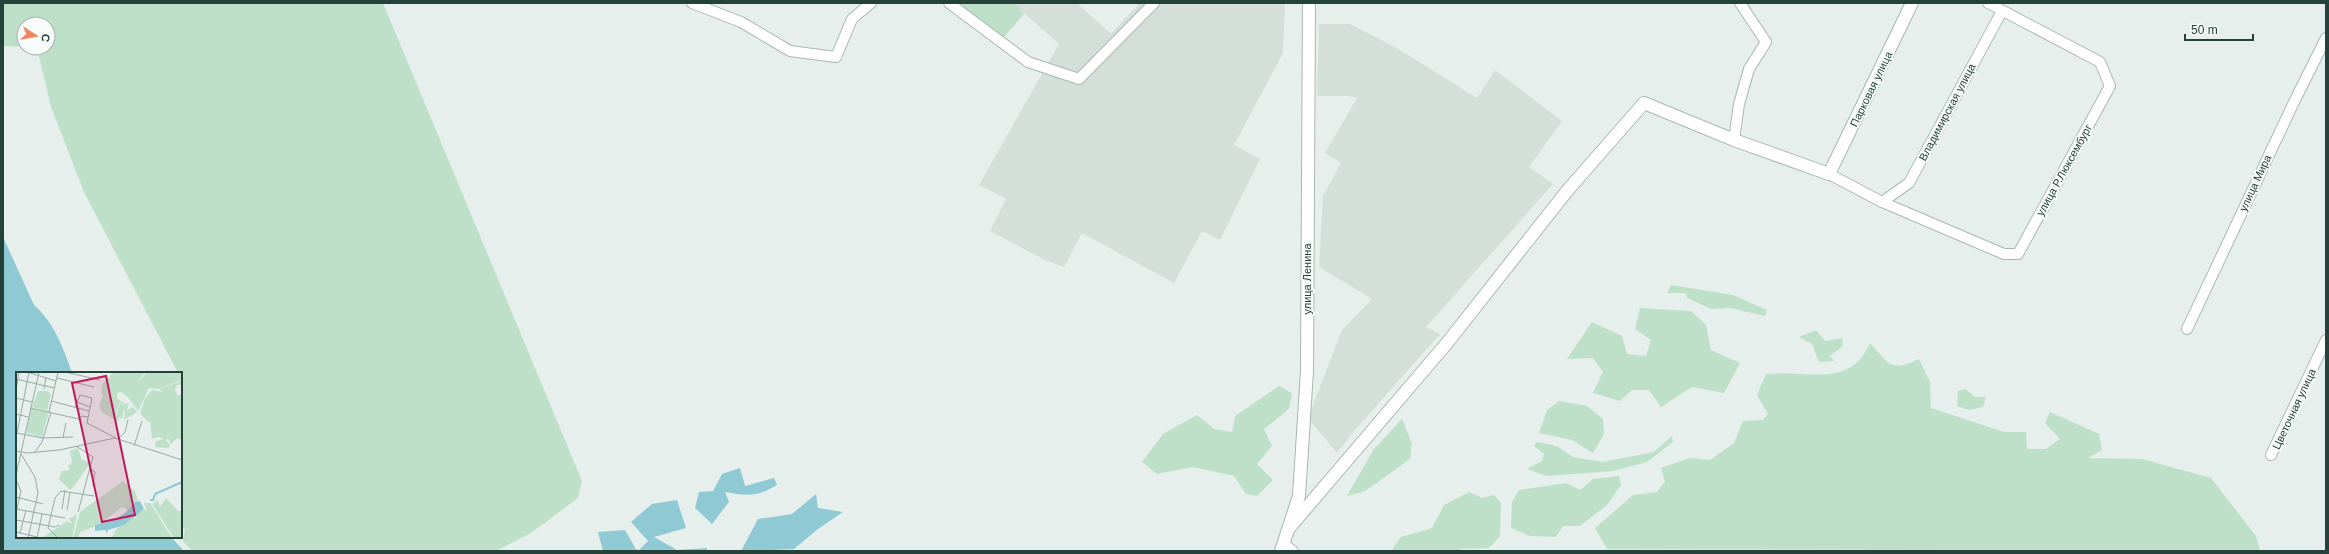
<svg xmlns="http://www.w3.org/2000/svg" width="2329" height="554" font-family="Helvetica,sans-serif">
<rect width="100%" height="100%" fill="#e6efeb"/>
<g fill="#d4dfda">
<polygon points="1017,3 1077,3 1111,34 1140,3 1285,3 1283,53 1234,145 1260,159 1220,240 1202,231 1174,283 1082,233 1064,267 1045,260 990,231 1006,199 979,185 1059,44 1015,5"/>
<polygon points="1319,24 1350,24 1397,48 1477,98 1495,70 1562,121 1529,167 1553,184 1426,327 1440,334 1355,430 1337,453 1308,418 1342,330 1372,299 1319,267 1323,196 1341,163 1325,153 1357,98 1349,96 1317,96"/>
</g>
<g fill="#bfe0c8">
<polygon points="3,3 383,3 582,481 578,498 531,533 496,551 192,551 183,541 185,529 181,526 181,373 178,373 84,192 51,107 37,48 34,48 48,48 48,24 24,24 24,47 3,46"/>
<polygon points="958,3 1015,3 1024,14 1004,37"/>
<polygon points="1671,285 1733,295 1767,310 1765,316 1730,308 1711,309 1687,298 1686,293 1667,293"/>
<polygon points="1640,308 1691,311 1706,325 1711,350 1740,363 1724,393 1692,387 1661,407 1649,390 1632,390 1620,401 1593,393 1603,372 1593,358 1567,359 1592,322 1622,336 1627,354 1646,356 1651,340 1635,329"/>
<polygon points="1816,330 1825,341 1843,338 1842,347 1830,356 1834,361 1819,362 1812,344 1799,337"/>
<path d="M 1870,343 C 1889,364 1890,373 1919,359 L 1930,382 L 1931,408 L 2004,432 L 2026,432 L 2027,449 L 2046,449 L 2060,439 L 2045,423 L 2050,412 L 2099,434 L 2102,450 L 2088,458 L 2142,459 L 2211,478 L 2256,536 L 2260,551 L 1607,549 L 1595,528 L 1633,495 L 1657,492 L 1665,482 L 1661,468 L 1690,458 L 1710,460 L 1734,443 L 1743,421 L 1763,420 L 1768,414 L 1757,395 L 1766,374 C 1807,369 1850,390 1870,343 Z"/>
<polygon points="1279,386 1292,393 1289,409 1264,429 1272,446 1257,464 1273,480 1257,496 1246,494 1234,476 1193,467 1157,474 1142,462 1163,434 1197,415 1214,429 1232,432 1235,416"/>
<polygon points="1965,389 1975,397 1986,397 1983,407 1969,410 1957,406 1958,391"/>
<polygon points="1559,401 1587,406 1603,419 1604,434 1593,453 1572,440 1539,433 1547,410"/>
<polygon points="1402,419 1412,444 1410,459 1365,491 1347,496 1374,449"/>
<polygon points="1672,436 1673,442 1647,462 1613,471 1547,476 1527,469 1542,461 1544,454 1534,446 1537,442 1557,446 1573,457 1603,462 1654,452"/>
<polygon points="1619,476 1621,485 1607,505 1580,526 1563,526 1556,537 1530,536 1511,528 1512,502 1519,490 1566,483 1580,490 1593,479"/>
<polygon points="1469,492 1482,498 1494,495 1501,503 1500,536 1489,548 1461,549 1458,551 1391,551 1401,537 1432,528 1444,505"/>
</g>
<g fill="#8ec9d4">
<path d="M 3,237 L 34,305 C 53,321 64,349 72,373 L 17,373 L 17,537 L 171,537 L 184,551 L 3,551 Z"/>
<path d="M 740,468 L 745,486 L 774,478 L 777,485 C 757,497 747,496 725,492 L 729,502 L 712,524 L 695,508 L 699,492 L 713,491 L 722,474 Z"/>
<polygon points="816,494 818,508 843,512 818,529 794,549 741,551 758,519 792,514"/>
<polygon points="677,500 686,528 654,537 677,550 707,548 707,551 638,551 648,541 631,522 652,504"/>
<polygon points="625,530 637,551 603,551 598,532"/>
</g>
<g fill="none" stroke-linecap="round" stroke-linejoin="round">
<defs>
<g id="minor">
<polyline points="692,3 741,22 790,51 836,57 852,19 871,3"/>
<polyline points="949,3 1028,62 1079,79 1154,3"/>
<polyline points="1734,140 1739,104 1749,69 1766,42 1740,3"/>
<polyline points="1829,174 1882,202 2004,254 2018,254 2110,86 2100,62 1988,3"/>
<polyline points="1882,202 1909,183 2002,11"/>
<polyline points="2187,329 2294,102 2326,38"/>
<polyline points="2271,455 2326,340"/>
<polyline points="1285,545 1293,551"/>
</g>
<g id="tertiary">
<polyline points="1290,527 1447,343 1567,191 1644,103 1734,140 1829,174 1912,3"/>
<polyline points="1281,551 1299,496 1307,371 1309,3"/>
</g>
</defs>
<use href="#minor" stroke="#a8b8b2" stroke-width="12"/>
<use href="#tertiary" stroke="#a8b8b2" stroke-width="14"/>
<use href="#minor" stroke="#fff" stroke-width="10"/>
<use href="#tertiary" stroke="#fff" stroke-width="12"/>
</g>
<g text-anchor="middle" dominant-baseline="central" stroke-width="4" stroke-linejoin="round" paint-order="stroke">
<g font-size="11" fill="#24423a" stroke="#f7fbf9">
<text transform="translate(1871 89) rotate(-64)">Парковая улица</text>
<text transform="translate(1947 112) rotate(-62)">Владимирская улица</text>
<text transform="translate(2064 170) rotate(-61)">улица Р.Люксембург</text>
<text transform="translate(2255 183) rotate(-65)">улица Мира</text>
<text transform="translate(1307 279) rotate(-90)">улица Ленина</text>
<text transform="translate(2294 409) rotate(-65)">Цветочная улица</text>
</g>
</g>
<g transform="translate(16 372)">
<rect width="166" height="166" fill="#e6efeb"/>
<path d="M 98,0 L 129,0 L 120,13 L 131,0 L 166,0 L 166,8 L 142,17 L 133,16 L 122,39 L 112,25 L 105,20 L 101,21 L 101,26 L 105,29 L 100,40 L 102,44 L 101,40 L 105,30 L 108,30 L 106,33 L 113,31 L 111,38 L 117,35 L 121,40 L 108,48 L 109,39 L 108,38 L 106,47 L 103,45 L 102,50 L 86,40 L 83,34 L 87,23 L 85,22 L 86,12 ZM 166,9 L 166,13 L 161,13 L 159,18 L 162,24 L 166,22 L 166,68 L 161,66 L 155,72 L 152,66 L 150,68 L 154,73 L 153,76 L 139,75 L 140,69 L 148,67 L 142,65 L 136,67 L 134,49 L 132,50 L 124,41 L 129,26 L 136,18 L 147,20 L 143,17 ZM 22,19 L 31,19 L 35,22 L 31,39 L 16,35 ZM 15,37 L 33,40 L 26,65 L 10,61 ZM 62,76 L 66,88 L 75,90 L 56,117 L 53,117 L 43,107 L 46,99 L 54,98 L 52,94 L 56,91 L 54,79 ZM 107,109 L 119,119 L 122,128 L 112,138 L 106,135 L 89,148 L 89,151 L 64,160 L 62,166 L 57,166 L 64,140 ZM 150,126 L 162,139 L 166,138 L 166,166 L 158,166 L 136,132 L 142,128 L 144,135 ZM 128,131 L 134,131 L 156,166 L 95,166 L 103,153 L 128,137 L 131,139 ZM 61,142 L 56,166 L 26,166 L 51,149 L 57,152 L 53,147 Z" fill="#bfe0c8"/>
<path d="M 124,129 L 128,137 L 108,153 L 92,158 L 91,161 L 89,158 L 79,159 L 79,153 L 96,149 L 109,141 L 119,130 Z" fill="#8ec9d4"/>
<path fill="none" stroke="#8ec9d4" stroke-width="2" d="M 134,128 L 137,128 L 139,122 L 166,110"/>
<path fill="none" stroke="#98aaa4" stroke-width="1" d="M 11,0 L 40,9M 49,0 L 84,8M 41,6 L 78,15M 0,7 L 38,16M 28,17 L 30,5M 0,18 L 3,0M 0,26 L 16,30M 35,29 L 73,39M 61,30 L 74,35M 59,35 L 64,23 L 76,26 L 71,51 L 100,66M 14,36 L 63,47 L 66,44 L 72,45M 33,40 L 42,0M 0,42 L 12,45M 0,61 L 27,66 L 57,65M 1,61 L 13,0M 47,65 L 50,51M 102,67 L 109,60 L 112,48M 60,74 L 77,85 L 62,140M 118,74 L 126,49M 0,79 L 11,81 L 43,78 L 99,66 L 166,88M 19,80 L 26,70 L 35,40M 5,82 L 19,105 L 22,121 L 12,166M 73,96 L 79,100 L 77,114M 0,103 L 23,0M 0,108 L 5,119 L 0,141M 0,125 L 27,132M 0,137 L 49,146M 46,137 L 49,118M 51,138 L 54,120M 0,148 L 39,155 L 43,153M 0,160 L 21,165M 4,161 L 10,138M 21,166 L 26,142M 42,166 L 32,156 L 39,126 L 45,119 L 78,124"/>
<path fill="#c2185b" fill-opacity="0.15" stroke="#c2185b" stroke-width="2" d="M 90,4 L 119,143 L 86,150 L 56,11 Z"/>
<rect width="166" height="166" fill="none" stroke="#24423a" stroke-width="2"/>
</g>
<rect width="2329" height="554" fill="none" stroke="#24423a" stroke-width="8"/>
<g transform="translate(36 36) rotate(102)"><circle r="19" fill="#f7fbf9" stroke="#a3b1ad"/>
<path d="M0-3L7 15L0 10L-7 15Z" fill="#f4845f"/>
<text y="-6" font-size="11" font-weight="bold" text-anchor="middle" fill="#24423a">С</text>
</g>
<path d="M2185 34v6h68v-6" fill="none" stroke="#24423a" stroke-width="2"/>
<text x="2191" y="34" font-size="12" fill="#24423a" stroke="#f7fbf9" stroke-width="3" paint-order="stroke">50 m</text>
</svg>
